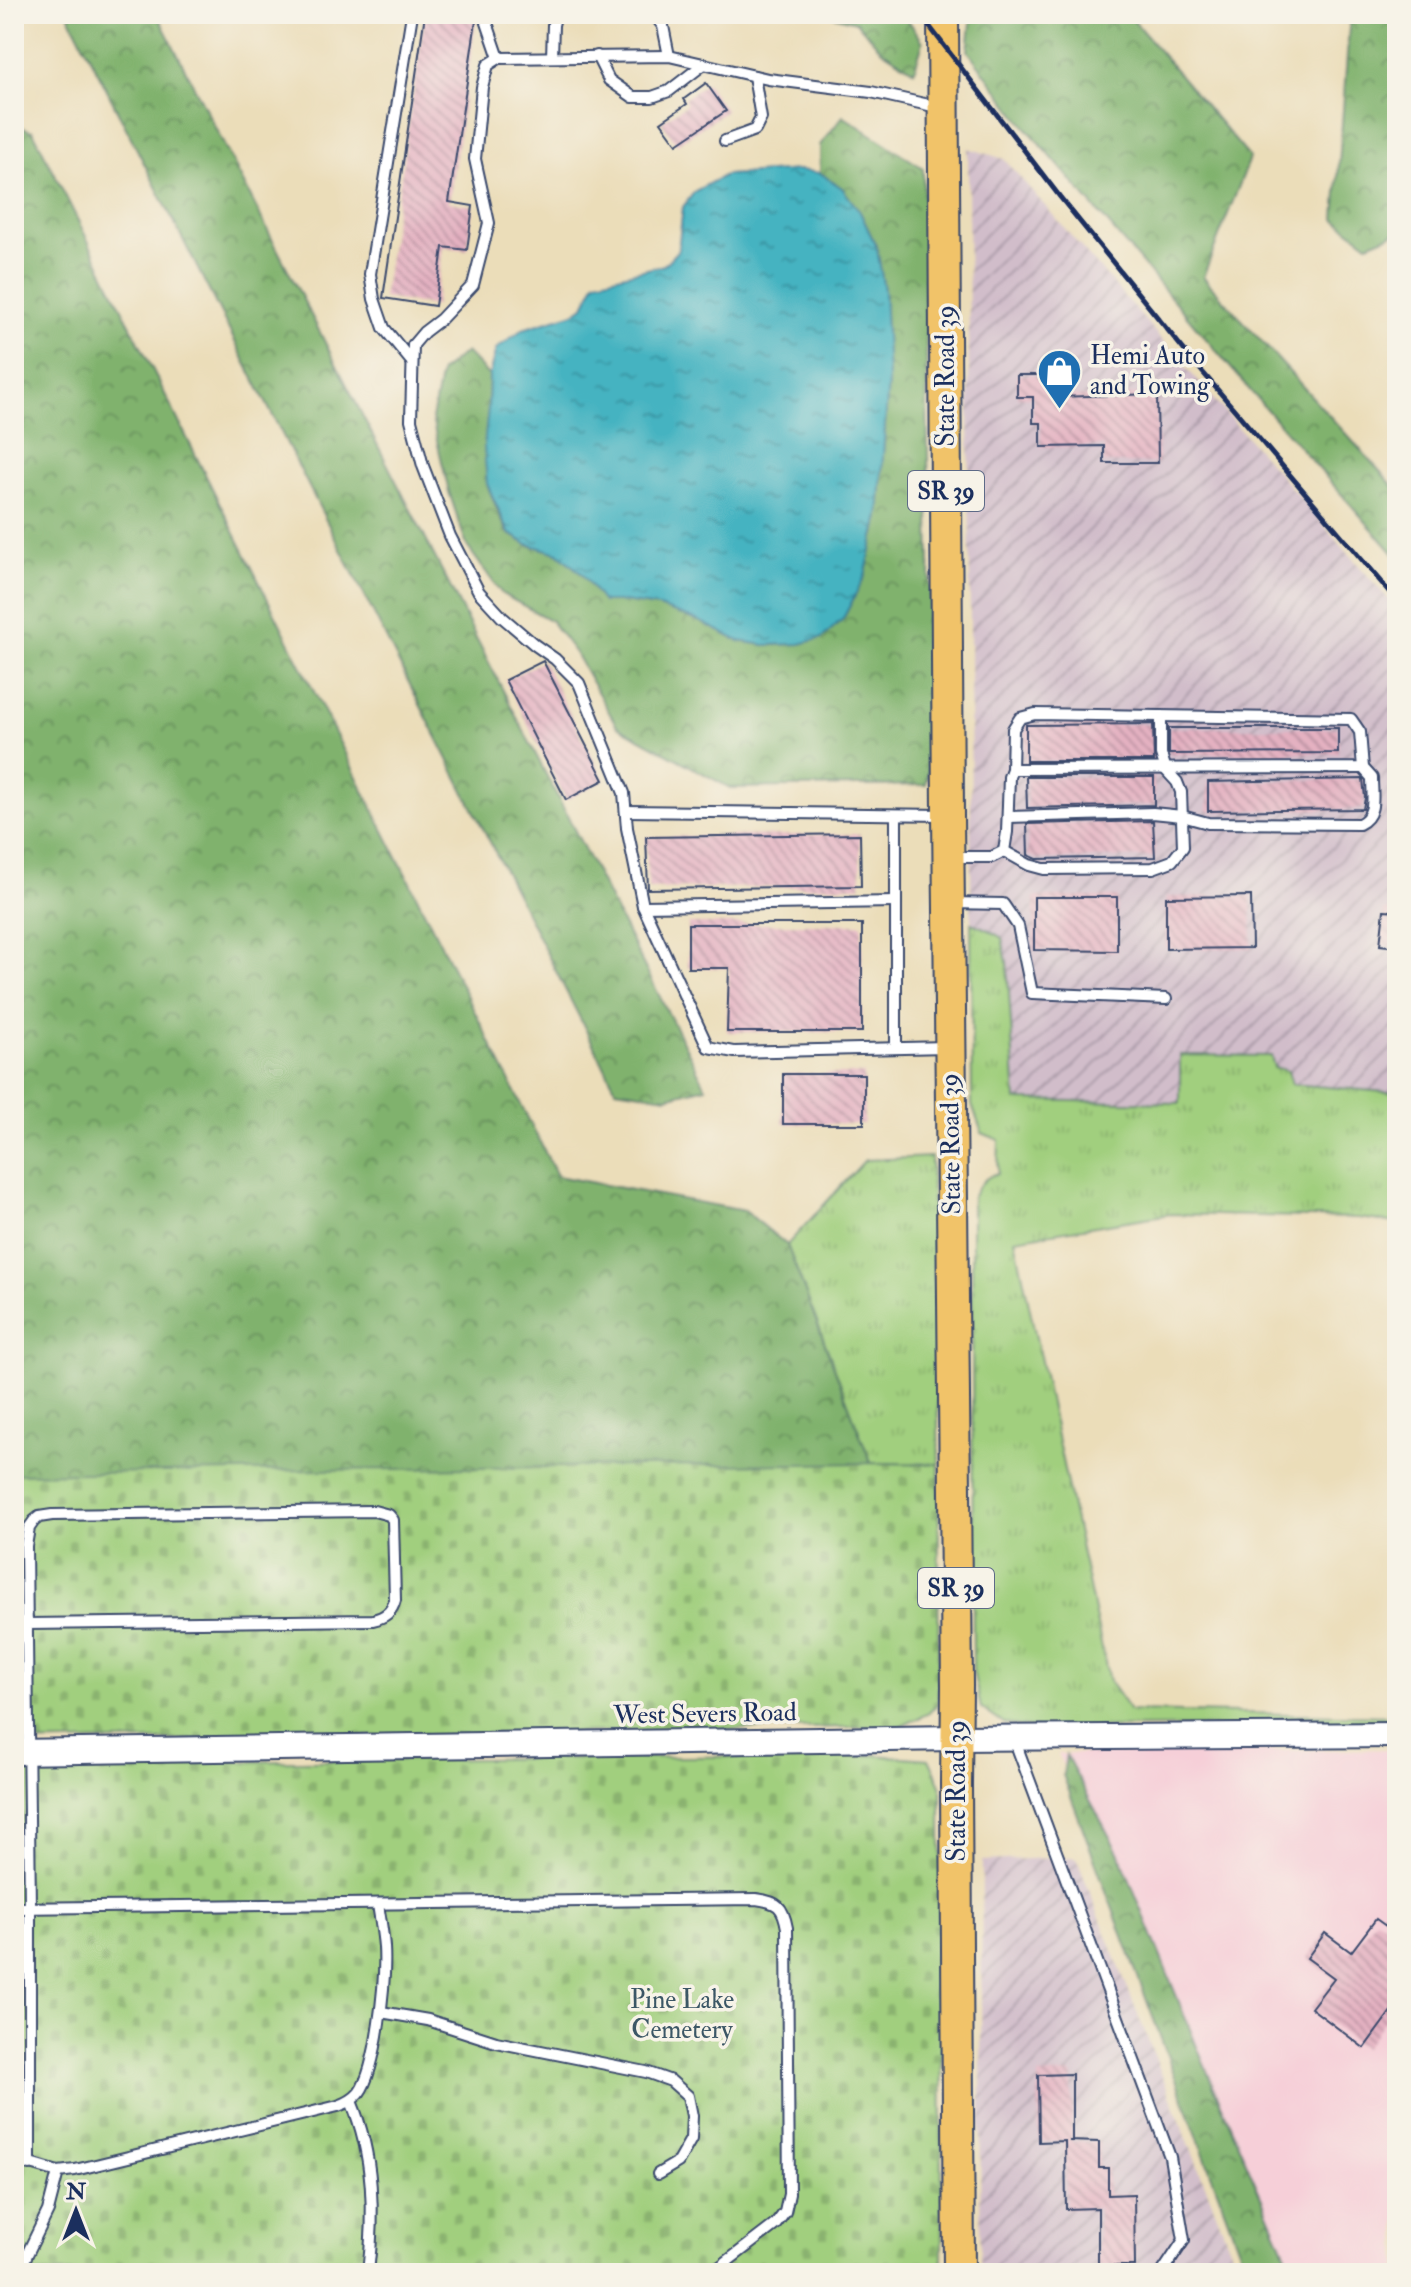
<svg xmlns="http://www.w3.org/2000/svg" width="1411" height="2287" font-family="'IM FELL Double Pica',serif">
<defs>
<pattern id="industrial-furrows" width="10" height="10" patternUnits="userSpaceOnUse" patternTransform="scale(2)"><rect width="10" height="10" fill="#d1bdca"/><path d="M-1 1l2-2M0 10L10 0M9 11l2-2" fill="none" stroke="#a99aa7"/></pattern>
<pattern id="grass-tufts" width="24" height="20" patternUnits="userSpaceOnUse" patternTransform="scale(2)"><rect width="24" height="20" fill="#a1cf7e"/><path d="M3 7l-1-3M5 7V3M7 7l1-3M15 17l-1-3M17 17v-4M19 17l1-3" fill="none" stroke="#8ab26f"/></pattern>
<pattern id="forest-crowns" width="20" height="18" patternUnits="userSpaceOnUse" patternTransform="scale(2)"><rect width="20" height="18" fill="#80b26d"/><path d="M2 6a3 3 0 1 1 6 0M12 15a3 3 0 1 1 6 0" fill="none" stroke="#68915d"/></pattern>
<pattern id="cemetery-stones" width="16" height="16" patternUnits="userSpaceOnUse" patternTransform="scale(2)"><rect width="16" height="16" fill="#a1cf7e"/><path d="M2 7V4a2 2 0 0 1 4 0v3zM10 15v-3a2 2 0 0 1 4 0v3z" fill="#8ab26f"/></pattern>
<pattern id="water-ripples" width="26" height="14" patternUnits="userSpaceOnUse" patternTransform="scale(2)"><rect width="26" height="14" fill="#45b3c1"/><path d="M2 4q2-2 4 0t4 0M15 11q2-2 4 0t4 0" fill="none" stroke="#3992a0"/></pattern>
<pattern id="building-back-hatch" width="6" height="6" patternUnits="userSpaceOnUse" patternTransform="scale(2)"><rect width="6" height="6" fill="#e4b1c1"/><path d="M-1 5l2 2M0 0l6 6M5-1l2 2" fill="none" stroke="#b890a0"/></pattern>
</defs>
<rect width="100%" height="100%" fill="#f7f3e8"/>
<filter id="ink" filterUnits="userSpaceOnUse"><feTurbulence type="fractalNoise" baseFrequency=".0125" numOctaves="2"/><feDisplacementMap in="SourceGraphic" scale="16" xChannelSelector="R" yChannelSelector="G"/><feConvolveMatrix kernelMatrix="1 2 1 2 8 2 1 2 1" color-interpolation-filters="sRGB"/></filter>
<filter id="wash" filterUnits="userSpaceOnUse"><feTurbulence type="fractalNoise" baseFrequency=".006" numOctaves="4" result="noise"/><feDisplacementMap in="SourceGraphic" scale="32" xChannelSelector="R" yChannelSelector="G"/><feGaussianBlur stdDeviation="1.8" result="paint"/><feColorMatrix in="noise" values="0 0 0 0 0 0 0 0 0 0 0 0 0 0 0 0 0 1.4 0 .05"/><feComposite in="paint" operator="in"/></filter>
<g filter="url(#wash)">
<rect width="100%" height="100%" fill="#ebddb9"/>
<polygon fill="#f6cfd8" points="1397,1749 1397,2268 1387,2273 1275,2273 1058,1754"/>
<g fill="url(#industrial-furrows)">
<polygon points="968,148 1004,159 1397,609 1397,1114 972,1105"/>
<polygon points="1076,1857 1240,2273 980,2273 982,1861"/>
</g>
<g fill="url(#grass-tufts)" stroke="#5e7f6e" stroke-width="2">
<path d="M 971,923 L 987,929 L 1002,938 L 1007,962 L 1016,1100 L 1180,1103 L 1180,1055 L 1271,1056 L 1274,1067 L 1288,1071 L 1292,1084 L 1397,1093 L 1397,1223 L 1358,1218 L 1170,1214 L 1015,1239 L 1109,1681 L 1130,1711 L 1397,1716 L 1397,1725 L 1034,1728 L 1004,1724 L 981,1708 L 973,1671 L 972,1198 C 977,1187 986,1176 998,1173 L 999,1140 L 982,1133 L 972,1105 Z"/>
<polygon points="931,1157 939,1464 871,1463 787,1245 865,1160"/>
</g>
<g fill="url(#forest-crowns)" stroke="#4e7066" stroke-width="2">
<polygon points="68,14 157,14 706,1087 667,1097 616,1089"/>
<polygon points="827,14 904,14 923,42 914,71 882,50 856,22"/>
<polygon points="972,14 1128,14 1250,158 1203,277 1397,490 1397,557 1260,402 1025,126 968,51"/>
<polygon points="1350,14 1397,14 1397,232 1368,244 1335,219"/>
<polygon points="843,116 923,168 933,738 926,785 730,788 617,726 575,653 550,620 502,594 467,546 449,492 432,419 441,371 466,352 489,376 487,484 499,514 508,533 527,544 558,553 582,574 603,602 623,602 659,607 699,621 739,641 765,645 800,644 843,619 865,576 879,516 888,380 884,290 877,248 860,212 842,188 820,173 820,145"/>
<polygon points="14,125 33,131 557,1176 745,1211 787,1245 918,1585 14,1506"/>
<polygon points="1066,1755 1120,1856 1204,2064 1294,2273 1248,2273 1063,1775"/>
</g>
<g fill="url(#cemetery-stones)" stroke="#5e7f6e" stroke-width="2">
<polygon points="871,1463 939,1464 938,1703 929,1713 902,1726 14,1743 14,1474"/>
<polygon points="874,1755 929,1759 941,1785 942,2273 14,2273 14,1764"/>
</g>
<polygon fill="url(#water-ripples)" stroke="#307190" stroke-width="2" points="799,170 820,173 842,188 860,212 877,248 884,290 888,380 879,516 865,576 843,619 822,638 800,644 765,645 739,641 699,621 659,607 623,602 603,602 582,574 558,553 527,544 509,533 487,484 484,447 488,408 489,376 496,349 523,329 574,313 584,306 596,281 664,265 678,250 683,207 695,191 725,175"/>
<g id="blocks">
<g fill="url(#building-back-hatch)">
<polygon points="425,14 476,21 449,202 473,206 467,250 443,247 435,306 383,298"/>
<polygon points="706,83 726,111 677,144 661,122 687,104 684,99"/>
<polygon points="1017,375 1056,375 1056,397 1157,394 1158,463 1104,463 1104,446 1041,447 1041,423 1033,423 1033,397 1017,397"/>
<polygon points="543,661 604,780 566,800 505,680"/>
<polygon points="1153,724 1154,761 1026,761 1026,725"/>
<polygon points="1169,728 1338,728 1338,753 1169,754"/>
<polygon points="1026,777 1154,777 1154,805 1027,808"/>
<polygon points="1363,779 1365,798 1363,809 1208,811 1208,782"/>
<polygon points="1153,821 1155,857 1037,859 1028,855 1027,824"/>
<polygon points="860,834 861,886 648,889 646,837"/>
<polygon points="1251,896 1252,948 1166,949 1166,897"/>
<polygon points="1034,897 1117,897 1117,951 1034,950"/>
<polygon points="1384,910 1397,911 1397,947 1380,945"/>
<polygon points="688,924 862,924 862,1032 727,1032 729,968 688,968"/>
<rect x="783" y="1074" width="81" height="50"/>
<polygon points="1376,1919 1397,1934 1397,2003 1364,2048 1311,2008 1334,1978 1307,1958 1325,1933 1351,1952"/>
<polygon points="1072,2074 1072,2141 1069,2141 1099,2142 1099,2168 1108,2168 1108,2195 1134,2194 1135,2266 1098,2266 1098,2208 1066,2209 1065,2141 1039,2142 1038,2075"/>
</g>
</g>
</g>
<g filter="url(#ink)">
<use href="#blocks" fill-opacity="0" stroke="#3a496c" stroke-width="2"/>
<g fill="none" stroke-linecap="round" stroke-linejoin="round">
<defs>
<g id="service">
<polyline points="484,14 499,58"/>
<polyline points="654,14 663,26 669,56"/>
<polyline points="597,56 609,80 633,97 652,97 669,91 704,64"/>
<polyline points="552,57 553,25 556,14"/>
<polyline points="942,108 871,92 768,79 669,56 499,58 488,65 482,87 475,159 489,223 473,285 441,319 424,332 413,345 411,420 423,466 450,536 479,592 502,617 535,645 555,659 579,683 624,793 627,828 643,906 708,1047 734,1052 947,1047"/>
<polyline points="725,141 755,130 761,118 754,76"/>
<polyline points="412,362 384,328 374,299 370,274 412,14"/>
<polyline points="626,811 944,815"/>
<polyline points="896,815 896,1048"/>
<path d="M 1008,817 L 1153,813 L 1182,816 L 1208,823 L 1359,824 C 1377,816 1372,795 1372,778 L 1363,768"/>
<polyline points="1004,851 1029,865 1044,869 1153,868 1172,861 1183,847 1181,792 1177,782 1166,770 1161,754 1161,716"/>
<polyline points="950,857 992,857 1004,851 1007,832 1009,777 1012,769 1363,768 1360,732 1351,719 1035,714 1020,718 1013,729 1012,769"/>
<polyline points="951,903 1003,904 1018,926 1032,993 1166,999"/>
<polyline points="643,906 896,902"/>
<path d="M 27,1624 L 373,1620 C 385,1617 392,1612 395,1600 L 393,1520 L 389,1515 L 374,1511 L 52,1515 L 39,1517 L 34,1521 L 29,1528 L 26,1546 L 30,1907 L 30,2165"/>
<polyline points="1014,1739 1170,2157 1184,2240 1162,2273"/>
<path d="M 14,1908 L 756,1899 C 778,1902 783,1906 787,1928 L 789,2194 L 785,2212 L 776,2224 L 712,2273"/>
<polyline points="381,2012 428,2020 496,2042 646,2072 671,2081 688,2096 692,2116 691,2139 678,2162 658,2174"/>
<path d="M 351,2101 C 374,2156 375,2214 368,2273"/>
<path d="M 14,2159 L 58,2172 L 75,2170 L 338,2106 C 347,2103 353,2100 359,2093 C 377,2069 386,1979 384,1947 C 383,1933 380,1918 378,1904"/>
<polyline points="18,2273 48,2211 58,2172"/>
</g>
<polyline id="tertiary" points="14,1752 956,1738 1397,1735"/>
<polyline id="primary" points="943,14 948,815 957,1686 956,1785 959,2273"/>
</defs>
<use href="#service" stroke="#3a496c" stroke-width="14"/>
<use href="#tertiary" stroke="#3a496c" stroke-width="28"/>
<use href="#primary" stroke="#3a496c" stroke-width="34"/>
<use href="#service" stroke="#fff" stroke-width="10"/>
<use href="#tertiary" stroke="#fff" stroke-width="24"/>
<use href="#primary" stroke="#f1c369" stroke-width="30"/>
<polyline stroke="#1b2f5e" stroke-width="5" points="920,14 1060,197 1188,355 1397,601"/>
</g>
</g>
<defs>
<symbol id="shop-pin" viewBox="-11 -11 22 30"><path d="M0 17L-7.5 6A9.5 9.5 0 1 1 7.5 6Z" fill="#1f6fb2" stroke="#f7f3e8"/><path d="M-5-2.5h2.3a2.7 3.5 0 0 1 5.4 0H5L5.5 6h-11ZM-1.5-2.5h3a1.5 2.3 0 0 0-3 0Z" fill="#fff"/></symbol>
</defs>
<g fill-rule="evenodd">
<use href="#shop-pin" x="1034" y="346" width="51" height="69"/>
</g>
<g text-anchor="middle" dominant-baseline="central" stroke-width="7" stroke-linejoin="round" paint-order="stroke">
<g fill="#f7f3e8" stroke="#5d6a87" stroke-width="2">
<rect x="908" y="471" width="76" height="40" rx="6"/>
<rect x="918" y="1568" width="76" height="40" rx="6"/>
</g>
<g font-size="24" font-weight="bold" fill="#1b2f5e">
<text x="946" y="491">SR 39</text>
<text x="956" y="1588">SR 39</text>
</g>
<g font-size="26" fill="#1b2f5e" stroke="#f7f3e8" text-anchor="start">
<text x="1090" y="356">Hemi Auto<tspan x="1090" dy="30">and Towing</tspan></text>
</g>
<g font-size="26" fill="#1b2f5e" stroke="#f7f3e8">
<text transform="translate(946 376) rotate(-90)">State Road 39</text>
<text transform="translate(951 1144) rotate(-91)">State Road 39</text>
<text transform="translate(705 1714) rotate(-1)">West Severs Road</text>
<text transform="translate(957 1791) rotate(-90)">State Road 39</text>
</g>
<g font-size="26" fill="#3c5766" stroke="#f7f3e8">
<text x="682" y="2000">Pine Lake<tspan x="682" dy="30">Cemetery</tspan></text>
</g>
</g>
<rect width="1411" height="2287" fill="none" stroke="#f7f3e8" stroke-width="48"/>
<g transform="translate(76 2211)" stroke="#f7f3e8" stroke-width="6" paint-order="stroke">
<path d="M0-6L14 30L0 20L-14 30Z" fill="#1b2f5e"/>
<text y="-12" font-size="22" font-weight="bold" text-anchor="middle" fill="#1b2f5e">N</text>
</g>
</svg>
